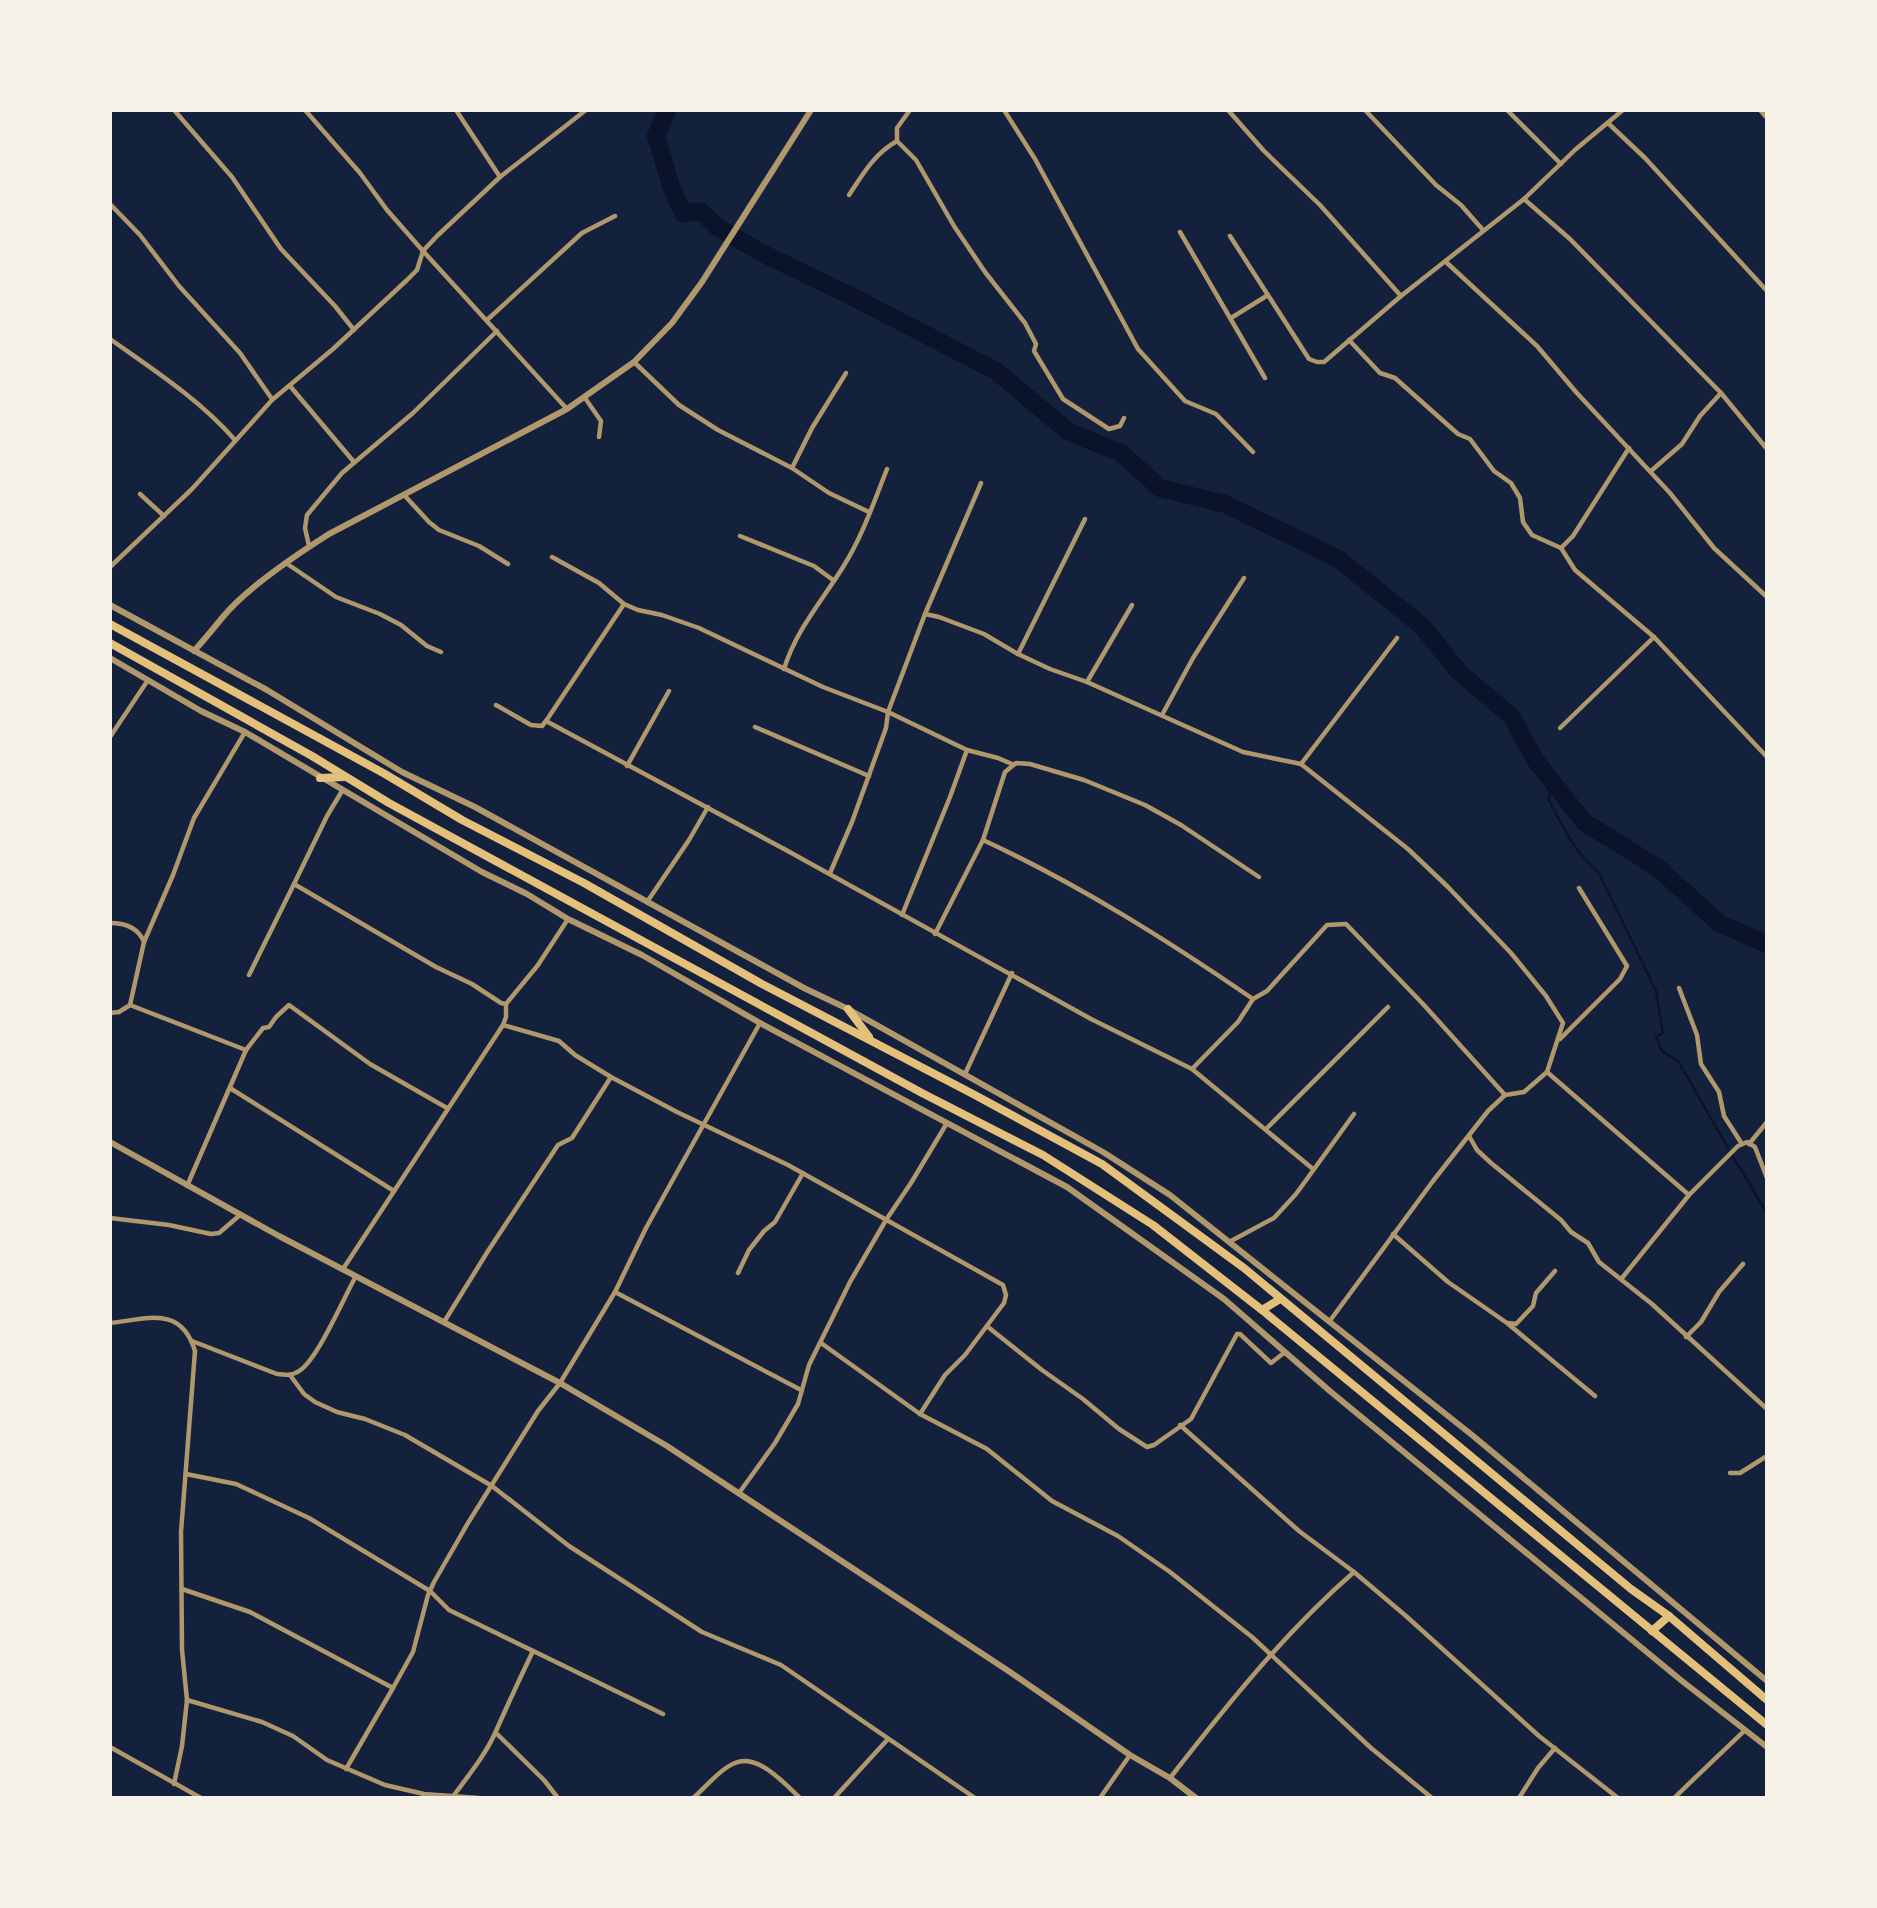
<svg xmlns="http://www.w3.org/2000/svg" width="1877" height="1908" font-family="Roboto,sans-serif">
<rect width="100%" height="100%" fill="#14213d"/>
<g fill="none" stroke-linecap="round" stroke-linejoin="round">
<g stroke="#0b132b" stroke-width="2.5">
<path d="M 1555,785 L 1548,798 C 1562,826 1575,853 1599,873 L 1656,991 L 1663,1033 L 1656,1037 L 1662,1051 L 1678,1061 L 1728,1148"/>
<polyline points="1732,1155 1767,1213"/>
</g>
<polyline stroke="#0b132b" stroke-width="18" points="667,110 656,136 672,189 683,213 701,211 717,227 762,253 853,297 996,371 1069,432 1121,453 1160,488 1225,504 1337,558 1422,626 1459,672 1511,716 1536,761 1584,822 1658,868 1719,923 1767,944"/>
<g stroke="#b1986c" stroke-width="4.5">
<polyline points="174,110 232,177 281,249 335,306 354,330"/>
<polyline points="305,110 360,173 387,210 423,251 567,409"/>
<polyline points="456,110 500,177"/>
<polyline points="910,110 897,128 897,141 916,160 954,226 985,272 1025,323 1036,344 1034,351 1063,399 1109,429 1120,426 1124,418"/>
<polyline points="1004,110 1035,159 1138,349 1185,401 1216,414 1253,452"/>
<polyline points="1228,110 1264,151 1320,205 1401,296"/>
<polyline points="1365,110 1436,185 1461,205 1483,230"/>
<polyline points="1507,110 1561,164"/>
<polyline points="1760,110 1767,118"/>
<polyline points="1609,124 1645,158 1767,291"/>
<path d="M 849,195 C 863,174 874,154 897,141"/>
<polyline points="1524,199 1570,239 1721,393 1767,449"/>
<polyline points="110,204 140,235 179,286 240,353 272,399"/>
<polyline points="1180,232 1265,378"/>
<polyline points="1230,236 1309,359 1317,362 1324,362 1401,296 1524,199 1576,149 1623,110"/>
<polyline points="1446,262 1537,346 1576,392 1670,493 1714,548 1767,597"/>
<polyline points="1231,318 1268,295"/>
<polyline points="487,320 582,233 615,216"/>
<path d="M 110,339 C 154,370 200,400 235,440"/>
<polyline points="1349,340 1380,373 1395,378 1458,434 1470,439 1494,471 1511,483 1520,498 1523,522 1532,535 1561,548 1575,570 1654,637 1767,757"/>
<polyline points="634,362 679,405 718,430 792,468 829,493 869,512"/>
<polyline points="290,386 354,462"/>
<polyline points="585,398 601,421 599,437"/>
<polyline points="792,468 812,428 846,373"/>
<polyline points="1651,471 1682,444 1700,416 1721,393"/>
<polyline points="140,494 164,516"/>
<polyline points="405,496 429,522 439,530 479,546 508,564"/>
<polyline points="740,536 814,566 833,580"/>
<polyline points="309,546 305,528 307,515 342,473 413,413 497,331"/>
<polyline points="1561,548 1573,536 1629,448"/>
<polyline points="552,557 599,583 624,604 638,610 662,615 699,628 823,687 888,712 967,750 998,758 1012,764"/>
<polyline points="286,563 336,597 380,614 401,625 427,646 441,652"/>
<polyline points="110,567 192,489 272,400 333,349 407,280 417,270 423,251 437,236 500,177 586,110"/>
<polyline points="925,614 939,617 984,634 1018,654 1050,669 1087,682 1243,752 1301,764 1408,849 1448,887 1511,953 1546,996 1563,1023 1547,1072 1524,1092 1505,1095 1488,1111 1433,1181 1329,1322"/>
<polyline points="1018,654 1085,519"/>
<path d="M 784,669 C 796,630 822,601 843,567 C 862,537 874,502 887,469"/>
<polyline points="1087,682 1132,605"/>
<polyline points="496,705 531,725 542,726 546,721 786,850 1091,1019 1192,1069 1313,1169"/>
<polyline points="1162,715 1193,658 1244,578"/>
<polyline points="546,721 624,604"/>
<polyline points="755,727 869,776"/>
<polyline points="1560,728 1654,637"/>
<polyline points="110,737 148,680"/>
<polyline points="1301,764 1397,638"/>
<polyline points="627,766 669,691"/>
<polyline points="342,791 327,816 294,884 436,967 472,984 501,1003 506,1004"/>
<path d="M 983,840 C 1078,884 1167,940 1253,999"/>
<polyline points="830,873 852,822 886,728 888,712 925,614 981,483"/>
<polyline points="647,902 689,840 708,807"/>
<polyline points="902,915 950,797 967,750"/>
<path d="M 110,923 C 125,923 138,927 144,942 L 130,1005 L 119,1012 L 110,1013"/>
<polyline points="935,934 983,840 1005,772 1016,763 1030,764 1084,780 1145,805 1181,825 1259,877"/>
<polyline points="144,942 173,875 194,818 245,732"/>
<polyline points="249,975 294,884"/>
<polyline points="1679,988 1697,1035 1701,1064 1719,1092 1724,1116 1742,1144"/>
<polyline points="130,1005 246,1050"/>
<polyline points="503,1025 559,1041 575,1055 611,1077 677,1112 788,1165 1003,1285 1006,1295 1004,1303 965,1355 945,1375 920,1414"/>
<polyline points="1560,1039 1620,979 1627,966 1579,888"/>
<polyline points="1192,1069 1238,1022 1253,999 1267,991 1327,925 1346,924 1423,1004 1505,1095"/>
<polyline points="1547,1072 1689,1195"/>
<polyline points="965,1074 1012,973"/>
<polyline points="230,1088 394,1191"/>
<polyline points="1266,1129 1388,1007"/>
<polyline points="1469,1136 1477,1150 1491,1163 1561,1220 1571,1232 1588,1243 1599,1262 1652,1304 1767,1409"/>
<polyline points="1749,1144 1767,1122"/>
<polyline points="187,1186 246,1050 263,1028 269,1027 276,1017 289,1005 370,1064 447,1108"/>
<polyline points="110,1218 169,1225 211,1234 219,1233 240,1215"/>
<polyline points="1393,1234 1448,1282 1507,1323 1595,1396"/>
<polyline points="1231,1241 1274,1218 1296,1194 1354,1114"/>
<polyline points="343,1269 503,1025 506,1017 506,1004 538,965 568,919"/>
<polyline points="738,1273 749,1250 764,1231 775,1222 803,1173"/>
<polyline points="1622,1278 1689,1195 1738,1146 1747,1142 1755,1147 1767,1178"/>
<polyline points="615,1292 801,1390"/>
<polyline points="444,1322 488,1251 558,1145 572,1138 611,1077"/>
<path d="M 110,1323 C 148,1319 181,1305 195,1351 L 181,1532 L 182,1650 L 187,1700 L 182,1746 L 174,1784"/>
<polyline points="1508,1323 1516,1324 1533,1306 1536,1293 1555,1271"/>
<polyline points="988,1327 1042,1370 1083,1399 1119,1429 1147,1447 1154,1445 1191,1419 1237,1334 1240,1334 1271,1363 1285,1352"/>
<polyline points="1686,1337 1701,1322 1719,1292 1743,1264"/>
<path d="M 192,1341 L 277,1374 C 285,1375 292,1376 299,1371 C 317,1361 344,1297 356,1276"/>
<polyline points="821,1343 920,1414 987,1449 1052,1501 1118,1536 1170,1572 1252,1637 1371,1748 1432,1798"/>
<polyline points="290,1375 304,1394 315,1402 337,1412 365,1419 405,1435 492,1486 569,1546 702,1632 781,1665 975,1798"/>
<polyline points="1180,1425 1299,1531 1354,1572 1406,1616 1539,1736 1618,1798"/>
<polyline points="1730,1473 1740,1473 1767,1456"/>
<polyline points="186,1474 236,1484 309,1518 430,1591 449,1610 663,1714"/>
<polyline points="739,1493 775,1443 798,1404 809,1365 850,1282 886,1220 911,1183 947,1123"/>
<polyline points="182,1589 250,1612 393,1688 413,1652 428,1595 434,1582 468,1523 538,1411 560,1383 615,1292 646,1228 760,1023"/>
<polyline points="187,1700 262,1722 293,1736 327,1760 385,1785 424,1794 479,1798"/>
<polyline points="496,1733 544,1780 558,1798"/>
<polyline points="110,1747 201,1798"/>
<polyline points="346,1769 393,1688"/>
<path d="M 1170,1778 C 1227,1705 1284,1633 1354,1572"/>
<path d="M 454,1795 C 469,1775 486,1754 496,1731 C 508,1704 520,1678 533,1651"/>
<path d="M 693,1798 C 706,1787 720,1769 735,1763 C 758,1753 785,1784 800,1798"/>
<polyline points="834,1798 888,1739"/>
<polyline points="1100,1798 1130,1755"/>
<polyline points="1519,1798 1538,1768 1555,1748"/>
<polyline points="1674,1798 1745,1730"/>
</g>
<g stroke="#b1986c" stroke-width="6">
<polyline points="110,605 267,690 402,772 475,807 804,988 848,1009 1103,1152 1170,1195 1472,1435 1767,1681"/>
<path d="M 194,651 C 204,640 213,629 222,618 C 246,588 296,555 329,534 L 567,409 L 634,362 L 672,323 L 702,282 L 811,110"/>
<polyline points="110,658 201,711 245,732 482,872 527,894 568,919 642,955 760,1023 1067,1187 1224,1299 1331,1392 1682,1681 1767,1747"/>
<polyline points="110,1142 279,1236 560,1383 667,1446 1010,1672 1130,1755 1170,1778 1196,1798"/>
</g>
<g stroke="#e5c07b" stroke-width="8">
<polyline points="110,624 385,774 462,820 584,883 762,984 973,1094 1102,1164 1244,1268 1631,1589 1669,1616 1767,1700"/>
<polyline points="110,643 312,756 389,803 922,1093 1043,1155 1153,1225 1262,1310 1767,1725"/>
<polyline points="320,778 345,777"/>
<polyline points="848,1009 869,1037"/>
<polyline points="1262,1310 1280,1299"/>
<polyline points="1652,1631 1669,1616"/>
</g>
</g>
<rect width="1877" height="1908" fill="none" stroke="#f6f1e7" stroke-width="224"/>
</svg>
